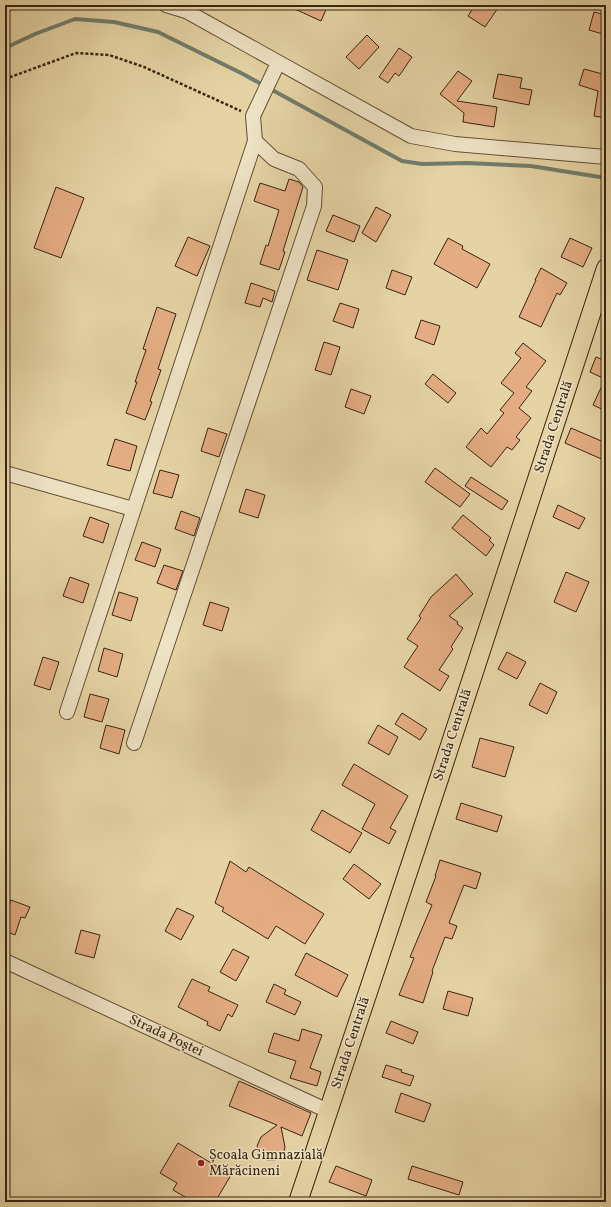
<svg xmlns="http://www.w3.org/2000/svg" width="611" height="1207" viewBox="0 0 611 1207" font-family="Vollkorn,serif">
  <rect width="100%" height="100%" fill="#e5d3a4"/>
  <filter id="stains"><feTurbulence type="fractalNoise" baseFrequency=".005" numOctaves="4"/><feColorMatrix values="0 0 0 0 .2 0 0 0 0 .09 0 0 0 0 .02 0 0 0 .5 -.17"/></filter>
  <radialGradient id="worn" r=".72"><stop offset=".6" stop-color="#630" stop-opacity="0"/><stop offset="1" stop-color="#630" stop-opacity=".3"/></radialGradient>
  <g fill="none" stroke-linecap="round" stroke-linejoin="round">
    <path stroke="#717d6b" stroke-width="4" d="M5,48L35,34L75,19L114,22L158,32L243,74L402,161L422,164L467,163L531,166L606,178"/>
  </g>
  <g fill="#e4ac83" stroke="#392512">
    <path d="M286,5H328L321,21Z"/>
    <path d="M475,5H500L485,27L468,16Z"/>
    <path d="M594,12L606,15V35L589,30Z"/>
    <path d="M367,35L379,47L359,69L346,57Z"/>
    <path d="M399,48L412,57L399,76L395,73L388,83L379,77Z"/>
    <path d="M584,69L606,75V118L594,116L598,91L579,85Z"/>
    <path d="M458,71L472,81L457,101L497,107L494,127L463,122L464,113L440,94Z"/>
    <path d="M498,74L522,78L520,88L532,90L529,105L493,98Z"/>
    <path d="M289,179L299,182L303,187L283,251L285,252L279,270L260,264L266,245L268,246L279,210L254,201L260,183L285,191Z"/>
    <path d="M56,187L84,198L61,258L34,248Z"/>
    <path d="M376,207L391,215L376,242L362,233Z"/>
    <path d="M333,215L360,226L354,242L326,231Z"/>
    <path d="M188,237L210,246L197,276L175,266Z"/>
    <path d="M448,238L463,246L462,249L490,264L477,288L434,264Z"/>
    <path d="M570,238L592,248L583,267L561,257Z"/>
    <path d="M317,250L348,260L338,290L307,280Z"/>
    <path d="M541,268L567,283L560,295L557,293L541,327L519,317L536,280H535Z"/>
    <path d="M392,270L412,277L405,295L386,288Z"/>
    <path d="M251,283L275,291L272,302L263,298L260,307L245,303Z"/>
    <path d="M340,303L359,309L353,328L333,321Z"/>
    <path d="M157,307L176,314L158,369L161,370L150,401L152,402L145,420L126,413L137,382H135L146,350L143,349Z"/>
    <path d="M421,320L440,326L434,345L415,338Z"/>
    <path d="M324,342L340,347L331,375L315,370Z"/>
    <path d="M523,343L546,361L526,387L532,391L519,408L531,418L516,437L520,440L512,450L507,447L491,467L466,447L481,428L487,434L504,413L500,410L514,393L501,383L521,358L515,353Z"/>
    <path d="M596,357L606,361V411L593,405L605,379L590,372Z"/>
    <path d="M433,374L456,393L448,403L425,384Z"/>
    <path d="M351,389L371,396L364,414L345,407Z"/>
    <path d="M208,428L227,434L219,457L201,451Z"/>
    <path d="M571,428L606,443V461L565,443Z"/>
    <path d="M115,439L137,446L130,471L107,465Z"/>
    <path d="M435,468L470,494L460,507L425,482Z"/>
    <path d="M160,470L179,475L172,498L153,493Z"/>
    <path d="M471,477L508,501L502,510L465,486Z"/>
    <path d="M246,489L265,495L258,518L239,512Z"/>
    <path d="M558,505L585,518L579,529L553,517Z"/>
    <path d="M181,511L200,518L194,536L175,529Z"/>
    <path d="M463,515L491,538L489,540L494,545L486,556L452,528Z"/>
    <path d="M90,517L109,524L103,543L83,536Z"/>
    <path d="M142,542L161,549L155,567L135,560Z"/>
    <path d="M164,565L183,571L176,590L157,583Z"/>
    <path d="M566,572L589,582L576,612L554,602Z"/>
    <path d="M456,574L473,594L449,616L458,622L457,624L463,628L451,647L453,649L439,670L449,676L440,691L404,667L418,646L407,639L421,618L419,616L431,597Z"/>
    <path d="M70,577L89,584L83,603L63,596Z"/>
    <path d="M119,592L138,598L131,621L112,615Z"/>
    <path d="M210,602L229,608L222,631L203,625Z"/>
    <path d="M104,648L123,654L117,677L98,671Z"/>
    <path d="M507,652L526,662L517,679L498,669Z"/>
    <path d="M43,657L59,662L50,690L34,685Z"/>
    <path d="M540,683L557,692L547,714L529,705Z"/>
    <path d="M90,694L109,699L102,722L84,717Z"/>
    <path d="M402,713L427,729L420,740L395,724Z"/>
    <path d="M106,725L125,730L119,754L100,748Z"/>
    <path d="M378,725L398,737L389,755L368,743Z"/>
    <path d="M480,738L514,747L505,777L472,767Z"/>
    <path d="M354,764L408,796L390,828L396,831L389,844L362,829L375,804L342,785Z"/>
    <path d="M461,803L502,816L497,832L456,819Z"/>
    <path d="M322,810L362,833L350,853L311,830Z"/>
    <path d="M440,860L481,873L476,889L464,885L449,923L457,926L452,939L445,937L432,971L433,972L423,1003L399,995L414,958L410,957L432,905L426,902L436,876H435Z"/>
    <path d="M230,861L246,872L249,867L324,914L305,944L276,926L268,939L222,911L224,908L215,903Z"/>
    <path d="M354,864L381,884L369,899L343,879Z"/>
    <path d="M11,900L30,907L25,918L21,917L15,935L5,931V918Z"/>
    <path d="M177,908L194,916L181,940L165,931Z"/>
    <path d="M81,930L100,935L94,958L75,953Z"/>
    <path d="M233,949L249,957L236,981L220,972Z"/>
    <path d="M306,953L348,975L337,997L295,975Z"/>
    <path d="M192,979L210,987L208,991L238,1005L232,1017L228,1014L220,1031L207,1025L208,1022L178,1007Z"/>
    <path d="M274,984L286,990L284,994L301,1002L295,1015L266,1002Z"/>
    <path d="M448,991L473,998L468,1016L443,1009Z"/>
    <path d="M391,1021L418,1032L413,1044L386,1033Z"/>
    <path d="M302,1029L322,1035L310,1068L321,1072L317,1086L290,1078L296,1061L268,1052L274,1033L299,1041Z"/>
    <path d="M386,1065L402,1070L401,1072L414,1076L410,1086L382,1077Z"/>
    <path d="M239,1081L311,1113L302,1136L281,1127L285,1147L284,1151L279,1158L275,1160H266L259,1154L257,1146L261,1137L277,1125L229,1106Z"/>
    <path d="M401,1093L431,1104L424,1122L395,1112Z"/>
    <path d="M178,1143L231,1175L215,1202H194L173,1190L177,1183L160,1173Z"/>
    <path d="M336,1166L372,1180L366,1196L329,1182Z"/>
    <path d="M412,1166L463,1182L459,1195L408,1179Z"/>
  </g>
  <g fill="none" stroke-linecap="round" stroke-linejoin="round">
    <defs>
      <g id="minor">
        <path d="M166,5L186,11L411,136L455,144L606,157"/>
        <path d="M5,473L133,509"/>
        <path d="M67,712L255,141"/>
        <path d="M134,743L314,206L315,187L299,169L274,159L255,141L253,116L278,63"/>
        <path d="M5,961L328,1111"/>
      </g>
      <path id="major" d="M298,1202L438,782L606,268"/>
    </defs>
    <use href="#minor" stroke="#645036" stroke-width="16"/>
    <use href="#major" stroke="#392512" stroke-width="20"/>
    <g stroke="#392512" stroke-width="2.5" stroke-dasharray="3 2" stroke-linecap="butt">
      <path d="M5,5H6"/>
      <path d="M5,79L76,53L109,55L144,67L241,111"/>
    </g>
    <use href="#minor" stroke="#eee2c4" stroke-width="14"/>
    <use href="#major" stroke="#e5d3a4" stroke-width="18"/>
  </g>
  <circle fill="#8f2418" stroke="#eee2c4" stroke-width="1.5" cx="201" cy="1163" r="4"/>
  <g text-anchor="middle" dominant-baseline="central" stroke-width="3" stroke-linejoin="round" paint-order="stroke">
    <g font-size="14" fill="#392512" stroke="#eee2c4">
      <text transform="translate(554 427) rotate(-72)">Strada Centrală</text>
      <text transform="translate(453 735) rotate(-72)">Strada Centrală</text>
      <text transform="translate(166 1036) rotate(25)">Strada Poștei</text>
      <text transform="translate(351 1043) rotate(-72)">Strada Centrală</text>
    </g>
    <g font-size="14" fill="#392512" stroke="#eee2c4" text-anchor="start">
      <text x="209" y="1155">Școala Gimnazială<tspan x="209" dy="16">Mărăcineni</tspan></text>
    </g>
  </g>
  <rect width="611" height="1207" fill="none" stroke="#e5d3a4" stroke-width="20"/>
  <rect x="6" y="6" width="599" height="1195" fill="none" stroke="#392512" stroke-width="2"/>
  <rect x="10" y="10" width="591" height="1187" fill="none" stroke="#392512"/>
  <rect width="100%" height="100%" filter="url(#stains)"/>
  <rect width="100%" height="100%" fill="url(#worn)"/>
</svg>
